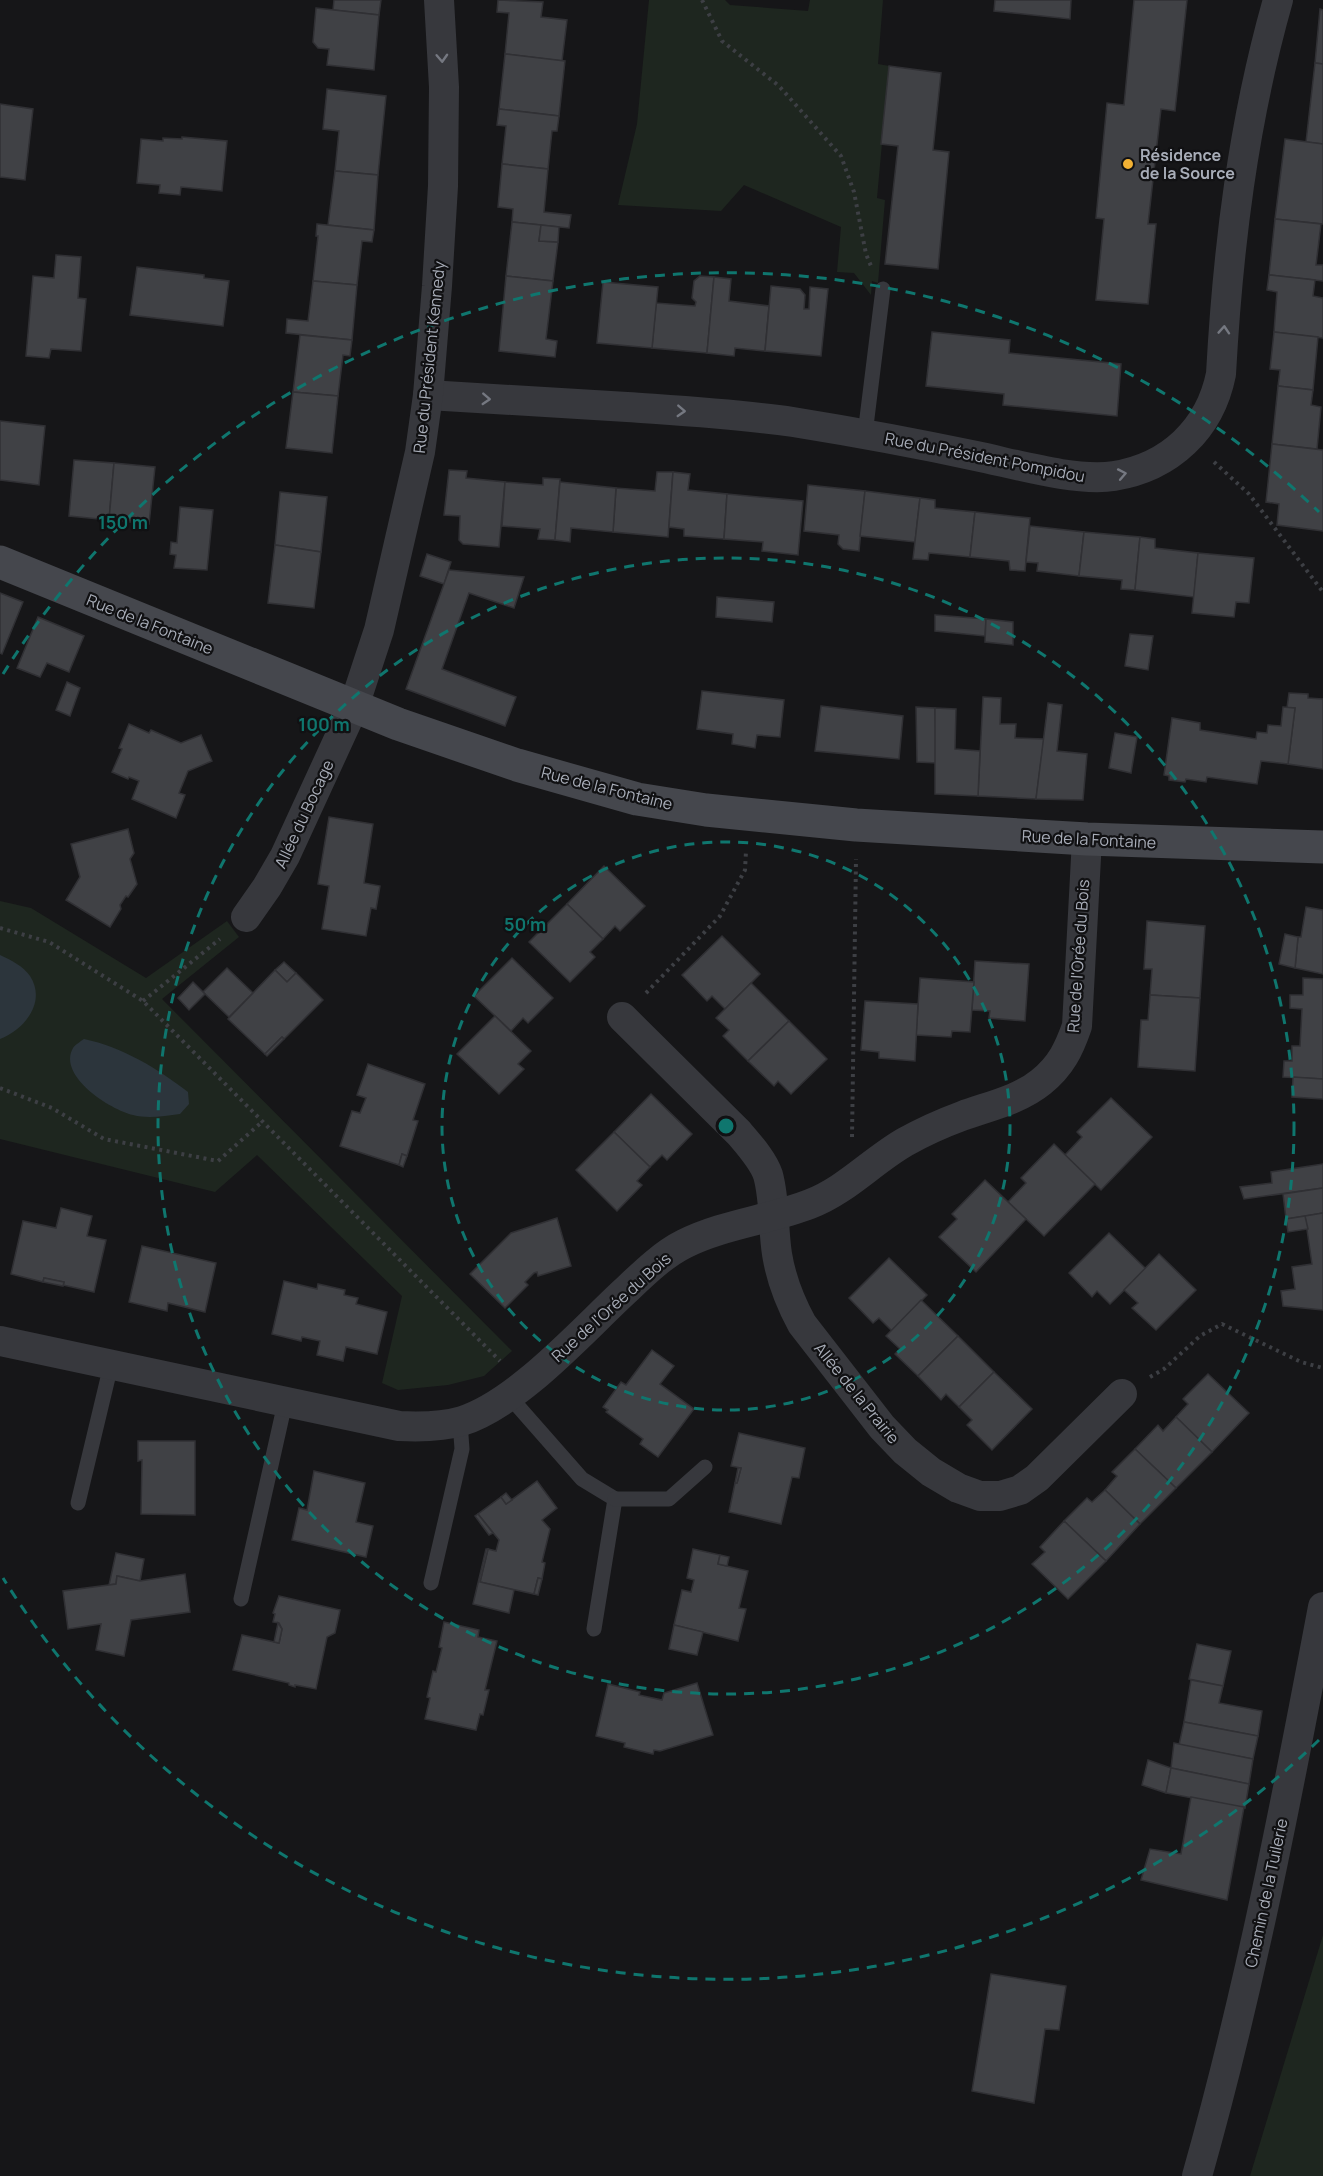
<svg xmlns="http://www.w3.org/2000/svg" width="1323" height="2176" viewBox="0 0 1323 2176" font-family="Manrope,sans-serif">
  <rect width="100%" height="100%" fill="#161618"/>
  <g fill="#1e261f">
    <path d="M649,0H725L730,5L808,11L810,0H883L878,64L889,66L877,198L885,200L878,283L872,281L871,295L854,273L837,272L841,227L744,185L721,211L618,205L637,124Z"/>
    <path d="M0,901L31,908L146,978L227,921L239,937L162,999L512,1351L484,1376L448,1385L398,1390L382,1383L402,1296L257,1155L215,1192L0,1139Z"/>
    <path d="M1323,1935V2176H1250Z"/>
  </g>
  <g fill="#2c353c">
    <path d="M0,955C11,960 23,966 30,976C47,1002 24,1030 0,1039Z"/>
    <path d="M84,1039C122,1047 157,1068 188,1092L189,1104L180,1114C164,1116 148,1119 133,1115C111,1110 57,1076 73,1048C75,1045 81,1041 84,1039Z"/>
  </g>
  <g fill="#404145" stroke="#303034" stroke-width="1.5">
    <path d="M334,0H381L379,15L333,10Z"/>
    <path d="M498,0L543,2L541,17L567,20L562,61L505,54L509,13L497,12Z"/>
    <path d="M995,0H1071L1070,19L994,11Z"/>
    <path d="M1134,0H1187L1175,111L1161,109L1148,224H1156L1148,304L1096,300L1104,219L1096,218L1107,103L1124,105Z"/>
    <path d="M316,8L379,15L374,70L327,65L329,49L318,48L313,42Z"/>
    <path d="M1320,9L1323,10V64L1315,63Z"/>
    <path d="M505,54L565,61L559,116L499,109Z"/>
    <path d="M1315,63L1323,64V144L1306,142Z"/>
    <path d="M889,66L941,73L933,150L949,152L938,269L885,264L898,146L881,144Z"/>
    <path d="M327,89L386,96L378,175L335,171L339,131L323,129Z"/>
    <path d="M0,104L33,109L25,180L0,177Z"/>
    <path d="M499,109L559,116L557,131H552L548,169L502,164L506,126L497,125Z"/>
    <path d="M182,137L227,141L222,191L181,187L180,195L159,193L160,185L137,183L141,139L163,141V138L182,139Z"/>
    <path d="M1285,139L1323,144V224L1275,219Z"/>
    <path d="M502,164L548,169L544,212L571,215L569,228L512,222L513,209L498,207Z"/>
    <path d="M335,171L378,175L374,230L328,225Z"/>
    <path d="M1275,219L1321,224L1316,265H1323V281L1269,275Z"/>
    <path d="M512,222L541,225L539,241L558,242L553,281L506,276Z"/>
    <path d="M317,224L374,230L372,242L362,241L357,285L313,281L318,236H316Z"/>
    <path d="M541,225L559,227L558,242L539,241Z"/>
    <path d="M56,255L81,257L78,298L86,299L81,351L51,349L49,358L26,356L33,276L54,278Z"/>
    <path d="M137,267L204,275V278L229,281L223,326L130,315Z"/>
    <path d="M1269,275L1315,280L1313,296L1323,298V338L1274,332L1277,292L1267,290Z"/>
    <path d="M506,276L553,281L546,339L557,341L555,357L499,351Z"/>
    <path d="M700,276L714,277L707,353L652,348L656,303L695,306L696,302L692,298L694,281Z"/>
    <path d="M714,277L731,279L729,301L769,306L765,351L735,348L734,356L707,353Z"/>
    <path d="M313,281L357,285L352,340L286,333L287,319L308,321Z"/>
    <path d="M603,282L658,287L652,348L597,343Z"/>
    <path d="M771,286L800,289L805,295L804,309H809L810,287L828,289L821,356L765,351Z"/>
    <path d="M932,332L1010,340L1009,353L1121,364L1117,416L1003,405L1004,394L926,386Z"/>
    <path d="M1274,332L1318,337L1313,390L1278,386L1280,370L1270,369Z"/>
    <path d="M300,335L352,340L350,356L343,355L338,396L293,392Z"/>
    <path d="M1278,386L1313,390L1311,405L1321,407L1317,449L1272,444Z"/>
    <path d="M293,392L338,396L332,453L286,448Z"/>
    <path d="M0,421L45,426L39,485L0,480Z"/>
    <path d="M1272,444L1323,450V531L1277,525L1279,504L1266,502Z"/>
    <path d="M74,460L114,463L109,520L69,516Z"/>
    <path d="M114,463L155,467L149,524L109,520Z"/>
    <path d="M449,470L467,471L466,478L505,482L499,547L463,544L459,540L460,516L444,515Z"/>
    <path d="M657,472H673L668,537L613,532L616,488L655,491Z"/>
    <path d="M673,472L690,474L688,490L727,494L724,539L684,536V529L669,527Z"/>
    <path d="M543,478L560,479L555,540L538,539L540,529L502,526L505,482L543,485Z"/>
    <path d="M560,482L616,488L613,532L571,528L570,542L555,540Z"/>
    <path d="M808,485L865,491L859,551L843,549L838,544L839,535L804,531Z"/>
    <path d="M865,491L920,498L915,542L860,536Z"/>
    <path d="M280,492L327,497L321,552L275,545Z"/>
    <path d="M727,494L803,501L798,555L762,551L763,542L724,539Z"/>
    <path d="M920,498L935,500V508L975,512L970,557L929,553L928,560L913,559Z"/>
    <path d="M180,507L213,510L207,570L174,568L176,555L170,554L171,542L177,543Z"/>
    <path d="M975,512L1030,518L1025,571L1010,570L1009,561L970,557Z"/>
    <path d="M1030,526L1084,532L1079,576L1037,571L1038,563L1026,562Z"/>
    <path d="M1084,532L1140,537L1135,590L1121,589L1122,580L1079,576Z"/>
    <path d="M1140,537L1155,539V548L1198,553L1194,597L1135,590Z"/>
    <path d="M275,545L321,552L314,608L268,603Z"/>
    <path d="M1198,553L1254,558L1249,603L1236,602L1234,617L1192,613Z"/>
    <path d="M427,554L451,562L444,584L420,576Z"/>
    <path d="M449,570L524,577L514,608L469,593L442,669L516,697L505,726L406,689Z"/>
    <path d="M0,593L23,602L2,654L0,653Z"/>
    <path d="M717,597L774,602L772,622L716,617Z"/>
    <path d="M935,615L986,619L985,636L935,631Z"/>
    <path d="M38,617L84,636L69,672L47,663L40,677L17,668Z"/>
    <path d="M986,619L1013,622V645L985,642Z"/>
    <path d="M1130,634L1153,636L1148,670L1125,666Z"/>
    <path d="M67,682L80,688L70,716L56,710Z"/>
    <path d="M702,691L784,700L780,737L757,735L755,748L732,744L733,734L697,729Z"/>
    <path d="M1289,693L1308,694V698L1323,699V769L1288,764L1295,708H1287Z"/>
    <path d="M983,697L1001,698L1000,724H1016L1015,738L1044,739L1036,799L978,796Z"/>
    <path d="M1048,703L1062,705L1057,751L1087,754L1083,800L1036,799Z"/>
    <path d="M821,706L903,716L899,759L815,751Z"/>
    <path d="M916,707L935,708L937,763L917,762Z"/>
    <path d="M1283,707L1295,708L1288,764L1261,761L1257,784L1207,777L1206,782L1186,779L1185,782L1169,780V776L1164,775L1172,718L1200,723V730L1256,739L1257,732L1267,733L1268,725L1281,726Z"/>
    <path d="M935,708L956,709L955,749L980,751L978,796L935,794Z"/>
    <path d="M129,724L149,733L151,730L181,743L201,735L212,761L188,771L179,793L185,795L176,818L132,799L139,781L129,777L128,779L112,772L122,749L119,748Z"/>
    <path d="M1115,733L1137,737L1131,773L1109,768Z"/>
    <path d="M329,817L373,824L364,883L380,886L376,909L371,908L366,936L322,929L329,886L318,884Z"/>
    <path d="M128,829L134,853L130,859L137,884L128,897L126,896L120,905L121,909L110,927L66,900L80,877L71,844Z"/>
    <path d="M604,866L645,906L620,931L615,926L603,939L567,904Z"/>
    <path d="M567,904L603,939L590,952L595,957L570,982L529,942Z"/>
    <path d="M1306,907L1323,910V974L1295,968L1298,937H1301Z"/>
    <path d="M1147,921L1205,926L1200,998L1150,995L1152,969H1144Z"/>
    <path d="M1285,934L1298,937L1295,968L1279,964Z"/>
    <path d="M722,936L760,974L725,1009L712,996L707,1001L682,975Z"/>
    <path d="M512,958L553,998L528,1023L523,1018L511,1031L474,996Z"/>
    <path d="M975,961L1029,964L1025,1021L989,1018L990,1011L972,1010Z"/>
    <path d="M284,962L296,973L287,982L275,970Z"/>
    <path d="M227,968L253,993L229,1017L203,992Z"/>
    <path d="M275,970L287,982L296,973L323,1000L284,1039L282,1037L265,1054L228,1019Z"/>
    <path d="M920,978L974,982L970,1032L952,1031L951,1037L916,1035Z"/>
    <path d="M1303,978L1323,979V1079L1283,1077L1284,1061H1292V1046H1300L1302,1009L1290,1008V995H1303Z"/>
    <path d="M193,982L205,994L189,1010L178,998Z"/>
    <path d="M751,983L789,1021L748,1061L723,1036L729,1030L716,1018Z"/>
    <path d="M1150,995L1200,998L1195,1071L1138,1067L1141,1020H1148Z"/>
    <path d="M865,1001L918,1004L915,1061L879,1058V1052L861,1050Z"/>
    <path d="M495,1016L531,1051L518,1064L524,1069L499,1094L457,1054Z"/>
    <path d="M789,1021L827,1059L791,1094L778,1081L774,1086L748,1061Z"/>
    <path d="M282,1037L284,1039L267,1056L265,1054Z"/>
    <path d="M368,1064L425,1084L413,1120L418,1121L407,1156L402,1154L399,1165L340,1146L352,1111L360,1113L366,1098L357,1095Z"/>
    <path d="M1293,1077L1323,1079V1099L1292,1097Z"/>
    <path d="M651,1094L692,1134L667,1160L662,1155L650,1167L614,1132Z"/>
    <path d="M1111,1098L1152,1137L1101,1190L1065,1155L1082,1137L1077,1132Z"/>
    <path d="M614,1132L650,1167L637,1181L642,1185L617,1211L576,1170Z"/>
    <path d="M1054,1144L1095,1184L1044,1236L1008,1202L1026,1183L1021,1178Z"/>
    <path d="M402,1154L407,1156L403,1167L399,1165Z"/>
    <path d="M1323,1164V1188L1244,1199L1240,1187L1272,1183L1271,1172Z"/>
    <path d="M985,1180L1026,1219L976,1272L939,1237L957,1219L952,1214Z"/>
    <path d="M1323,1188V1213L1286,1219L1283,1194Z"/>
    <path d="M61,1208L92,1216L87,1236L106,1240L94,1292L63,1285L64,1282L44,1278L43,1282L11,1274L23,1221L56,1228Z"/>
    <path d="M1323,1213V1310L1283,1306L1281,1291L1295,1289L1292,1267L1312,1264L1305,1216Z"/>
    <path d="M1305,1216L1308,1229L1288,1232L1286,1219Z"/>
    <path d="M557,1218L571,1266L538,1276L537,1272L534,1273L525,1282L528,1285L505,1308L470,1274L511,1233Z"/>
    <path d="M1109,1233L1146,1269L1110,1304L1097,1291L1092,1297L1069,1273Z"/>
    <path d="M142,1246L216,1263L205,1312L168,1303L167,1311L129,1302Z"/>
    <path d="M1159,1254L1196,1290L1156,1330L1132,1308L1138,1303L1124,1290Z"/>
    <path d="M889,1258L927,1295L892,1331L879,1318L873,1323L849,1298Z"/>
    <path d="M44,1278L64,1282L63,1286L43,1282Z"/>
    <path d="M284,1281L317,1289L318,1284L345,1290L344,1295L358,1298L356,1304L387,1312L377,1354L346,1347L343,1361L317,1355L320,1341L302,1337L301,1341L272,1334Z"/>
    <path d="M921,1300L958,1336L918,1376L895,1354L900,1349L886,1336Z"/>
    <path d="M958,1336L994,1372L959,1407L946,1394L941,1400L918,1376Z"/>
    <path d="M652,1350L674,1366L660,1384L694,1409L658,1457L640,1444L643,1439L606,1412L608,1410L603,1407L621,1382L626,1385Z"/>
    <path d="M994,1372L1032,1409L992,1450L967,1425L972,1420L959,1407Z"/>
    <path d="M1208,1374L1249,1413L1212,1452L1176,1417L1188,1404L1183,1399Z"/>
    <path d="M1176,1417L1212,1452L1176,1488L1135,1449L1158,1425L1163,1431Z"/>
    <path d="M739,1433L805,1448L799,1478L792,1477L781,1524L729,1512L735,1483H737L741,1468L731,1466Z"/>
    <path d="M138,1441H195V1515L141,1514L142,1460L138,1461Z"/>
    <path d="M1135,1449L1176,1488L1140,1524L1105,1490L1117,1476L1112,1472Z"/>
    <path d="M738,1468H741L737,1483H735Z"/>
    <path d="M314,1471L365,1483L356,1522L373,1526L366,1557L292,1540L299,1508L307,1510Z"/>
    <path d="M537,1481L557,1508L542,1520L550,1529L542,1562L545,1563L542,1579L538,1578L534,1594L480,1582L488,1549L496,1551L499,1540L478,1514L501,1497L506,1504Z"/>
    <path d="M1105,1490L1140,1524L1106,1561L1064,1521L1087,1498L1092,1502Z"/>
    <path d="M506,1493L512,1500L506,1504L501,1497Z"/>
    <path d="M478,1514L493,1533L489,1535L475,1516Z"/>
    <path d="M1064,1521L1106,1561L1068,1599L1032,1564L1045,1552L1040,1547Z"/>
    <path d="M486,1549H488L480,1582L514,1590L509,1613L473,1604Z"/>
    <path d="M693,1549L720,1555L718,1564L748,1571L739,1608L746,1609L738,1641L674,1625L682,1590L691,1592L694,1580L687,1578Z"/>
    <path d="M116,1553L144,1559L140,1581L117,1576L116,1584L109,1585Z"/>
    <path d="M720,1555L729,1557L727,1566L718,1564Z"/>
    <path d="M185,1574L190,1612L131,1620L124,1656L96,1650L101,1624L68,1629L63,1591L116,1584L117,1576L140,1581Z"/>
    <path d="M538,1578L542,1579L538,1595L534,1594Z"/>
    <path d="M279,1596L340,1610L335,1633L327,1637L316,1689L295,1685V1687L289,1685V1683L233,1670L242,1635L279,1643L282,1629L279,1623L273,1622L275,1614L273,1613Z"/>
    <path d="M444,1622L479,1630L478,1637L497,1641L485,1690H489L483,1715L480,1714L476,1730L425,1719L430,1698L427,1697L433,1671L436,1672L442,1648L439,1647Z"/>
    <path d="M278,1623L282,1629L279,1643L274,1642Z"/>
    <path d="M674,1625L703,1632L697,1655L669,1649Z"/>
    <path d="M1197,1644L1231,1651L1223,1686L1189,1679Z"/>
    <path d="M1191,1680L1223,1686L1219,1703L1262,1711L1258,1736L1184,1722Z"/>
    <path d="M697,1683L713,1735L660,1751L654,1750L653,1754L624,1747L625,1743L596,1736L608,1684L640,1692L639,1695L662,1700L664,1693Z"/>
    <path d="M1184,1722L1258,1736L1253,1759L1179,1745Z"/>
    <path d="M1174,1743L1253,1759L1249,1784L1171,1768Z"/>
    <path d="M1148,1760L1171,1768L1166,1793L1142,1785Z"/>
    <path d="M1171,1768L1249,1784L1245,1808L1166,1793Z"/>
    <path d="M1191,1797L1244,1807L1227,1900L1141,1880L1150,1849L1181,1854Z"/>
    <path d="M991,1974L1066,1986L1059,2030L1045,2029L1034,2103L972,2091Z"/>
  </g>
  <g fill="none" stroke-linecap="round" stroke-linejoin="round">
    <g stroke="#3d3f44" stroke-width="4" stroke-dasharray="3 4.5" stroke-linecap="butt">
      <path d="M702,0L722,41L779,86L841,156L854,192L866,254L871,266"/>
      <path d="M1214,462L1249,494L1323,592"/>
      <path d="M0,928L49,942L143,1001L500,1361"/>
      <path d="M646,993L720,916L745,870L746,851"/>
      <path d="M143,1001L220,939"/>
      <path d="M0,1088L52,1108L104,1139L218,1161L262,1122"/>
      <path d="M852,1137L856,859"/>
      <path d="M1150,1377L1164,1369L1200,1336L1222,1324L1301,1362L1323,1368"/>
    </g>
    <g stroke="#37383d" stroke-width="15">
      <path d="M865,434L883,289"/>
      <path d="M509,1396L582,1479L615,1499L594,1629"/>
      <path d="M615,1499H669L705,1467"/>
      <path d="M78,1503L111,1365"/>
      <path d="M431,1583L462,1449L460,1422"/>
      <path d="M241,1599L285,1403"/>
    </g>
    <g stroke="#37383d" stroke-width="30">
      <path d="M428,395C494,399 560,403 627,407C683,411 738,414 793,422C855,432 915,443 976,456C1015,464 1076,482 1114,476C1170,467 1210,429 1221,374C1228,247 1243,123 1278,0"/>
      <path d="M246,917L267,887L285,856L354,706L379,630L420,452L428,395L437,286L443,186L444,87L439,0"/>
      <path d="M622,1017L739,1133C749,1145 763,1160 768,1175C775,1200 773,1229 777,1254C781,1279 790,1302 802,1324L882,1427L905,1451L931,1472L958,1488L980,1496H1000L1020,1490L1037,1478L1122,1394"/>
      <path d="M0,1341L399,1426C420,1427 442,1427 462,1421C518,1403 581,1332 624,1292C642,1275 662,1255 684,1244C724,1224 769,1220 810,1204C845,1191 872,1161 905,1142C923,1132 943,1123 962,1116C989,1106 1019,1100 1041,1082C1061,1066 1069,1049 1077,1026L1087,839"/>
      <path d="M1197,2176C1250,1989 1287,1798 1323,1607"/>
    </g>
    <path stroke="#45474d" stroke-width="33" d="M0,562L398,724L517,765L637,799L706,810L856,825L1087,839L1323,847"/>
  </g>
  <defs><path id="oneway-chevron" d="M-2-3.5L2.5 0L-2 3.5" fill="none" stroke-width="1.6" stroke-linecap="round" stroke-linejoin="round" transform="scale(1.5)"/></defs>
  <g stroke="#757881">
    <use href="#oneway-chevron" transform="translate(442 58) rotate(87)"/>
    <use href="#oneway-chevron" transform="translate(1224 330) rotate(-86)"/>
    <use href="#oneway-chevron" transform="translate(486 399) rotate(3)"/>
    <use href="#oneway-chevron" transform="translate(681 411) rotate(3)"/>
    <use href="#oneway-chevron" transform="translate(1122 474) rotate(-11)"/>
  </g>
  <g fill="none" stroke="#0f766e" stroke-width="3" stroke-dasharray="10 8">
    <circle cx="726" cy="1126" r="284"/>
    <circle cx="726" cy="1126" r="568"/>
    <path d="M1319 1740A853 853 0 0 1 3 1578M3 674A853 853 0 0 1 1319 512"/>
  </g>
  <circle fill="#f2b134" stroke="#111113" stroke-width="2" cx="1128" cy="164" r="6"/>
  <g text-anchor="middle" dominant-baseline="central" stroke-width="4.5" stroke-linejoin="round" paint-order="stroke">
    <g font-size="16" font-weight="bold" fill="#a8adb8" stroke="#111113" text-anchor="start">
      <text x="1140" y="155">Résidence<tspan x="1140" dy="18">de la Source</tspan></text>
    </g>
    <g font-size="16" fill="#a8adb8" stroke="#111113">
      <text transform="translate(429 357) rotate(-84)">Rue du Président Kennedy</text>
      <text transform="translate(985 457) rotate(11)">Rue du Président Pompidou</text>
      <text transform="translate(150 624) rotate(22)">Rue de la Fontaine</text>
      <text transform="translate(607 788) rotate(14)">Rue de la Fontaine</text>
      <text transform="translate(304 814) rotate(-65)">Allée du Bocage</text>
      <text transform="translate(1089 839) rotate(3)">Rue de la Fontaine</text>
      <text transform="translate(1078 956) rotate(-86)">Rue de l'Orée du Bois</text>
      <text transform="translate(611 1307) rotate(-42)">Rue de l'Orée du Bois</text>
      <text transform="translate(857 1393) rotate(51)">Allée de la Prairie</text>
      <text transform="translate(1266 1893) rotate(-78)">Chemin de la Tuilerie</text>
    </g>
  </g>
  <circle cx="726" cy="1126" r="9" fill="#0f766e" stroke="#111113" stroke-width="3"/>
  <g font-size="18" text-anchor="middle" font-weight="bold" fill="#0f766e" stroke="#111113" stroke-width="4.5" stroke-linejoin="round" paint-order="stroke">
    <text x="123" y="529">150 m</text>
    <text x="324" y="731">100 m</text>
    <text x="525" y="931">50 m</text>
  </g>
</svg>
